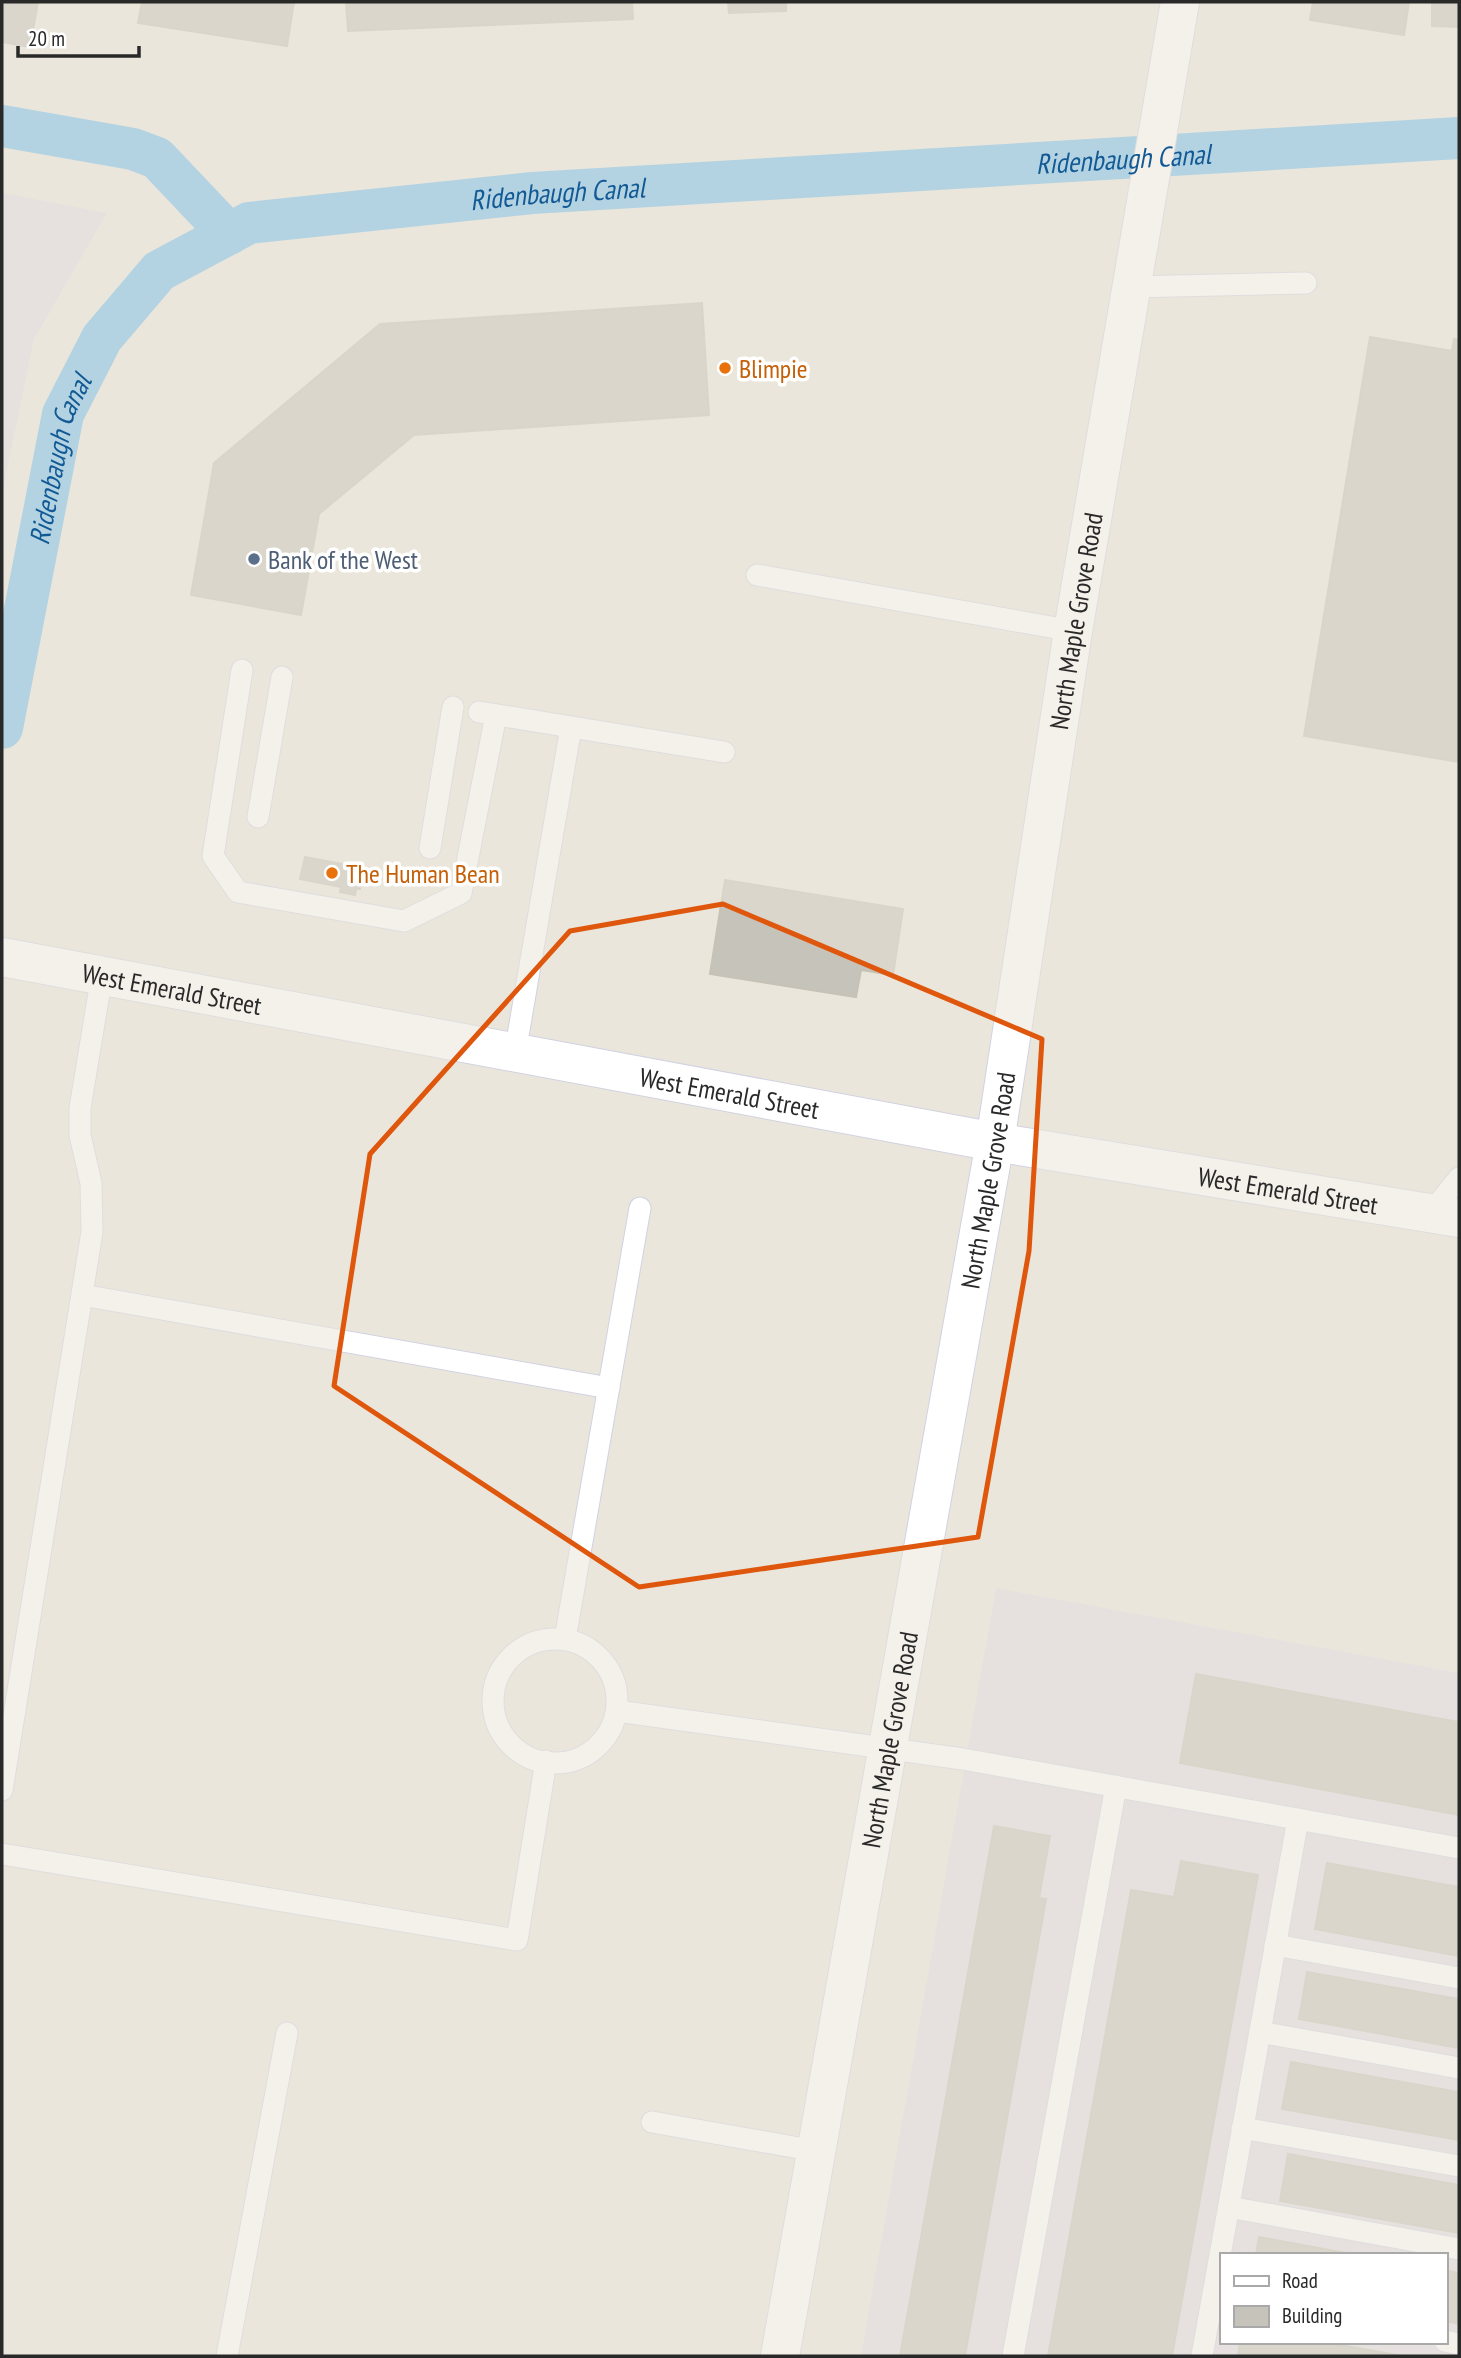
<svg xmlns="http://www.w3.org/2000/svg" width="1461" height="2358" viewBox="0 0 1461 2358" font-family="'PT Sans Narrow',sans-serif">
  <rect width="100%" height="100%" fill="#ebe6db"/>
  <g fill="#dfdce3" fill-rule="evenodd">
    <path d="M2,193L107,213L34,339L2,494Z"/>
    <path d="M996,1588L1459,1673V2356H861ZM1221,2255H1445V2342H1221Z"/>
  </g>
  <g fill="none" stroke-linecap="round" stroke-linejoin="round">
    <g stroke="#71bdea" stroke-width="42">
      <path d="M2,126L133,149L157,158L229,234"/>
      <path id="s1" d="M2,728L63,414L102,338L159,271L249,223L532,193L1459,138"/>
    </g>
  </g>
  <g fill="#c6c3bb" stroke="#c6c2b5" stroke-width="2">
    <path d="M2,2H38L30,47L2,42Z"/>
    <path d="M142,2H294L287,46L138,23Z"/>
    <path d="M346,2H632L633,19L348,31Z"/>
    <path d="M728,2H786V11L729,13Z"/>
    <path d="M1313,2H1409L1404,35L1310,20Z"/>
    <path d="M1432,2H1459V27L1432,26Z"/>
    <path d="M702,303L709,415L414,435L319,514L301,615L191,595L214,463L380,324Z"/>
    <path d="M1370,337L1452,351L1454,339L1459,340V762L1304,736Z"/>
    <path d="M305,857L364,868L360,889H356L355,895L340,892L341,887L300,879Z"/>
    <path d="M725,880L903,909L893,975L861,970L856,997L710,974Z"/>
    <path d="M1196,1674L1459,1722V1815L1180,1763Z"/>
    <path d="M994,1826L1050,1836L1039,1898L1046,1899L965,2356H900Z"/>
    <path d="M1181,1861L1258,1875L1172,2356H1048L1131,1890L1174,1897Z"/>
    <path d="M1327,1863L1459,1887V1956L1315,1929Z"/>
    <path d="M1307,1972L1459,1999V2048L1299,2019Z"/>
    <path d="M1291,2062L1459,2092V2140L1282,2109Z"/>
    <path d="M1288,2154L1459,2185V2233L1280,2201Z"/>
    <path d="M1259,2237L1357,2255H1256Z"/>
    <path d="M1445,2270L1459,2273V2324L1445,2321Z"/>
    <path d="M1240,2342H1324L1403,2356H1238Z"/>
  </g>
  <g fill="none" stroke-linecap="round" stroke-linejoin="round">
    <defs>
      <g id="service">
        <path d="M1131,287L1306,283"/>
        <path d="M757,575L1073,631"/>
        <path d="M242,670L213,856L238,892L404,921L461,893L496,715"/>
        <path d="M479,712L724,752"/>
        <path d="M258,817L282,677"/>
        <path d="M430,848L453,707"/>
        <path d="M515,1053L571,727"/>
        <path d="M1431,1213L1459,1178"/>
        <path d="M82,1295L609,1388"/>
        <path d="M565,1639L640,1208"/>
        <circle cx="555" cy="1701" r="62"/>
        <path d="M617,1711L963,1759L1459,1848"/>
        <path d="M2,1790L92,1232L91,1183L80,1135V1108L102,975"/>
        <path d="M2,1854L517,1940L546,1761"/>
        <path d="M1275,1945L1459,1978"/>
        <path d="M1260,2032L1459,2068"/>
        <path d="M652,2122L816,2151"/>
        <path d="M1242,2128L1459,2166"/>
        <path d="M1229,2207L1459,2249"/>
        <path d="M1445,2341L1459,2344"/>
        <path d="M227,2356L287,2033"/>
        <path d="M1013,2356L1116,1786"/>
        <path d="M1202,2356L1298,1819"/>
      </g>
      <g id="secondary">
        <path id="s2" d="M2,957L995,1142L1459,1218"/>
        <path id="s3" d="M780,2356L995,1142L1073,631L1180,2"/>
      </g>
    </defs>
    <use href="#service" stroke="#d1d2e2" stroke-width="23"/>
    <use href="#secondary" stroke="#d1d2e2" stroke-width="40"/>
    <use href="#service" stroke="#fff" stroke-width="21"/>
    <use href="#secondary" stroke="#fff" stroke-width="38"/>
  </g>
  <path d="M0 0H1461V2358H0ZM723,904L1042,1039L1029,1251L978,1537L639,1587L334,1386L370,1154L570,931Z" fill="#ebe6db" fill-opacity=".55" fill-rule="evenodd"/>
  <path fill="none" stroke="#de570d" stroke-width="5" stroke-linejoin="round" d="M723,904L1042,1039L1029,1251L978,1537L639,1587L334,1386L370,1154L570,931Z"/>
  <g fill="#e8710a" stroke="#fff" stroke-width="2.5">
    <circle cx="725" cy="368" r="7"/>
    <circle cx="332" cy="873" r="7"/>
  </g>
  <circle fill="#5c6f8a" stroke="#fff" stroke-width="2.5" cx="254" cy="559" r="7"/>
  <g text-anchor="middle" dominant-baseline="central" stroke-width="7" stroke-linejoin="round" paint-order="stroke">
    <g font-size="26" fill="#c56008" stroke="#fff" text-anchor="start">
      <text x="739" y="368">Blimpie</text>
      <text x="346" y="873">The Human Bean</text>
    </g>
    <g font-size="26" fill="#4e5e75" stroke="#fff" text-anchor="start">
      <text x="268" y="559">Bank of the West</text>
    </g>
    <g font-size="26" fill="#292929" stroke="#fff">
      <text stroke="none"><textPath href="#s3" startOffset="1760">North Maple Grove Road</textPath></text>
      <text stroke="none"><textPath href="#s2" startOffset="173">West Emerald Street</textPath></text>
      <text stroke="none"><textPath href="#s2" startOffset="740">West Emerald Street</textPath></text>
      <text stroke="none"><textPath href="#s3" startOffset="1194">North Maple Grove Road</textPath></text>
      <text stroke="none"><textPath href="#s2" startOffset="1307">West Emerald Street</textPath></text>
      <text stroke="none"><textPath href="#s3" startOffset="626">North Maple Grove Road</textPath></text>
    </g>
    <g font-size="28" font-style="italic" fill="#125a95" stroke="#fff">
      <text stroke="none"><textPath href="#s1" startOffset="1472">Ridenbaugh Canal</textPath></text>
      <text stroke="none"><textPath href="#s1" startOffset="905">Ridenbaugh Canal</textPath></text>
      <text stroke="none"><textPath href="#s1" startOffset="275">Ridenbaugh Canal</textPath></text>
    </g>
  </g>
  <rect width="1461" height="2358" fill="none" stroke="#292929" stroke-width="7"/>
  <rect x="1220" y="2253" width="228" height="91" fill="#ffffff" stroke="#a9a9a9" stroke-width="2"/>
  <rect x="1234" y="2276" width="35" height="10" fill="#ffffff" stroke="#a9a9a9" stroke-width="2"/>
  <text x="1282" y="2288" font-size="21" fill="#292929">Road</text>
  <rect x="1234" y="2306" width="35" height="21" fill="#c6c3bb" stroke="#a9a9a9" stroke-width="2"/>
  <text x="1282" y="2323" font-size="21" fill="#292929">Building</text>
  <path d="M18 46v10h121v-10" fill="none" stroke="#292929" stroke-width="3.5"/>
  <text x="28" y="46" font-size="21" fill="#292929" stroke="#ffffff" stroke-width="5" paint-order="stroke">20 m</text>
</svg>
